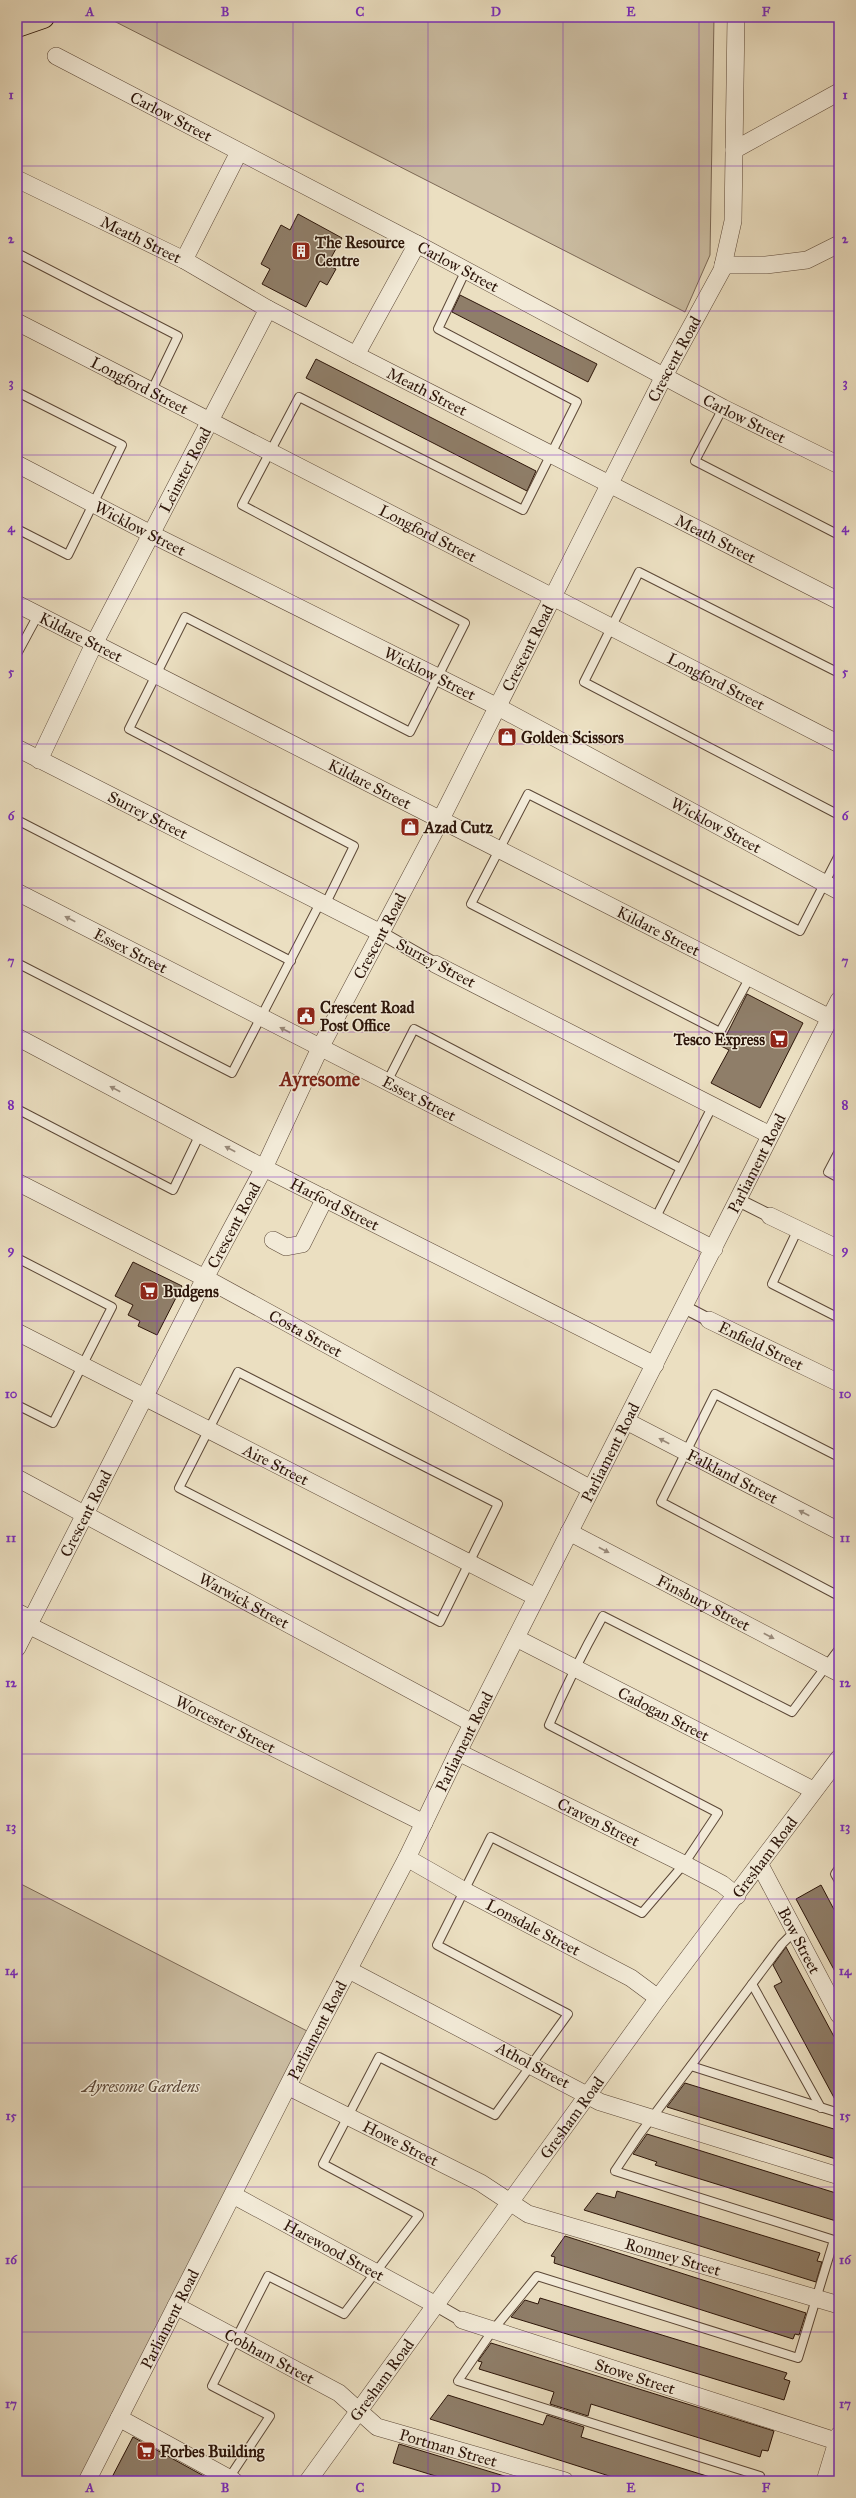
<svg xmlns="http://www.w3.org/2000/svg" width="856" height="2498" viewBox="0 0 856 2498" font-family="'IM FELL Great Primer',serif">
  <rect width="100%" height="100%" fill="#ebdfc1"/>
  <filter id="stains"><feTurbulence type="fractalNoise" baseFrequency=".005" numOctaves="4"/><feColorMatrix values="0 0 0 0 .2 0 0 0 0 .09 0 0 0 0 .02 0 0 0 .5 -.17"/></filter>
  <radialGradient id="worn" r=".72"><stop offset=".6" stop-color="#630" stop-opacity="0"/><stop offset="1" stop-color="#630" stop-opacity=".3"/></radialGradient>
  <g fill="#cbbda2" stroke="#7c6956">
    <path d="M119,17H714L710,255L685,312L110,19Z"/>
    <path d="M17,1882L309,2032L79,2481H17Z"/>
  </g>
  <g fill="#8f7e69" stroke="#2c1509">
    <path d="M298,214L342,238L327,265L336,269L327,285L320,281L306,307L262,284L270,269L261,264L281,225L290,230Z"/>
    <path d="M460,295L597,364L588,382L452,312Z"/>
    <path d="M316,359L536,471L527,491L306,378Z"/>
    <path d="M747,994L803,1023L760,1108L711,1083L729,1050L721,1046Z"/>
    <path d="M133,1262L182,1286L157,1335L138,1326L140,1321L128,1315L133,1305L115,1296Z"/>
    <path d="M821,1885L839,1919V1979L796,1899Z"/>
    <path d="M786,1947L839,2046V2107L774,1986L782,1982L773,1965Z"/>
    <path d="M685,2083L837,2130L835,2138L839,2139V2160L667,2107Z"/>
    <path d="M647,2134L839,2194V2208L836,2221L655,2165L657,2162L633,2154Z"/>
    <path d="M617,2191L820,2253L817,2261L822,2262L816,2282L584,2210L597,2193L615,2198Z"/>
    <path d="M565,2236L806,2313L799,2335L795,2334L793,2339L554,2263L555,2257L551,2256Z"/>
    <path d="M540,2298L787,2373L784,2379L790,2381L784,2400L511,2317L525,2300L538,2304Z"/>
    <path d="M491,2343L774,2431L768,2451L762,2450L760,2457L591,2404L588,2416L550,2404L554,2392L479,2369L482,2362L478,2361Z"/>
    <path d="M448,2395L543,2425L547,2415L584,2427L581,2437L710,2477V2481H625L430,2419Z"/>
    <path d="M133,2437L213,2481H110Z"/>
    <path d="M399,2444L511,2478V2481H452L393,2463Z"/>
  </g>
  <g fill="none" stroke-linecap="round" stroke-linejoin="round">
    <defs>
      <g id="service">
        <path d="M17,253L178,336L152,390"/>
        <path d="M17,392L122,445L68,555L17,529"/>
        <path d="M723,408L695,461L839,535"/>
        <path d="M17,654L38,615"/>
        <path d="M839,673L639,572L584,682L839,815"/>
        <path d="M17,820L291,961"/>
        <path d="M325,905L354,846L129,729L185,617L410,732L465,623L242,505L299,397L523,510L577,402L438,329L466,270"/>
        <path d="M17,963L232,1073L320,903"/>
        <path d="M750,977L720,1032L471,904L528,794L800,931L839,855"/>
        <path d="M387,1082L414,1029L680,1168"/>
        <path d="M17,1109L173,1190L200,1134"/>
        <path d="M839,1151L828,1172L839,1178"/>
        <path d="M655,1219L712,1107"/>
        <path d="M798,1229L772,1284L839,1318"/>
        <path d="M17,1258L112,1307L53,1423L17,1405"/>
        <path d="M238,1372L498,1504L440,1622L179,1488Z"/>
        <path d="M839,1457L715,1394L661,1502L839,1596"/>
        <path d="M839,1868L835,1874L839,1881"/>
        <path d="M752,1984L821,2108"/>
        <path d="M691,2066L839,2113"/>
        <path d="M229,2478L270,2416L212,2386L268,2276L344,2314L419,2215L323,2164L379,2057L495,2115L568,2014L437,1945L491,1837L642,1913L684,1864L718,1813L549,1725C565,1688 583,1652 603,1616L792,1712L839,1649"/>
        <path d="M759,2481L760,2476L458,2381L493,2330L537,2276L798,2358L834,2240L615,2171L639,2135L782,1944L795,1931"/>
      </g>
      <g id="pedestrian">
        <path d="M381,933L435,964"/>
        <path d="M738,1200L770,1216"/>
        <path d="M684,1307L709,1320"/>
        <path d="M436,2305L462,2320"/>
      </g>
      <g id="minor">
        <path id="s1" d="M56,56L417,244L723,408L839,465"/>
        <path d="M734,150L839,92"/>
        <path id="s2" d="M17,179L184,260L268,309L356,355L839,601"/>
        <path d="M184,260L239,152"/>
        <path d="M723,265H766L807,260L839,244"/>
        <path id="s3" d="M17,322L839,744"/>
        <path d="M356,355L417,244"/>
        <path id="s4" d="M17,464L151,534L498,707L839,891"/>
        <path id="s5" d="M17,604L830,1018"/>
        <path id="s6" d="M17,748L381,933"/>
        <path id="s7" d="M39,760L94,644L268,309"/>
        <path id="s8" d="M17,892L714,1249"/>
        <path d="M435,964L770,1135"/>
        <path id="s9" d="M17,1037L264,1168L655,1365"/>
        <path id="s10" d="M17,1182L205,1278L591,1489"/>
        <path d="M770,1216L839,1249"/>
        <path d="M273,1240L286,1247L302,1244L325,1198"/>
        <path id="s11" d="M709,1320L839,1383"/>
        <path id="s12" d="M17,1332L536,1597"/>
        <path id="s13" d="M626,1421L839,1531"/>
        <path id="s14" d="M17,1478L472,1723"/>
        <path id="s15" d="M569,1532L839,1673"/>
        <path d="M17,1612L31,1619"/>
        <path id="s16" d="M28,1625L424,1823"/>
        <path id="s17" d="M516,1638L813,1790"/>
        <path id="s18" d="M17,1648L205,1278L264,1168L320,1048L441,819L664,376L722,270L733,221L736,17"/>
        <path id="s19" d="M458,1752L684,1864L722,1884L737,1896"/>
        <path id="s20" d="M407,1858L463,1890L631,1978L658,1998"/>
        <path id="s21" d="M760,1865L839,2015"/>
        <path d="M349,1970L600,2102L839,2176"/>
        <path id="s22" d="M289,2087L481,2183L528,2214L839,2305"/>
        <path id="s23" d="M233,2195L436,2305"/>
        <path id="s24" d="M176,2306L339,2393L377,2427L565,2481"/>
        <path id="s25" d="M462,2320L839,2442"/>
        <path d="M119,2418L234,2481"/>
        <path id="s26" d="M87,2481L303,2056L407,1858L458,1752L839,1000"/>
        <path id="s27" d="M308,2481L658,1998L839,1758"/>
        <path d="M825,2481L839,2435"/>
      </g>
      <path id="primary" d="M17,26L43,17"/>
    </defs>
    <use href="#service" stroke="#5c4837" stroke-width="10"/>
    <use href="#pedestrian" stroke="#5c4837" stroke-width="14"/>
    <use href="#minor" stroke="#5c4837" stroke-width="18"/>
    <use href="#primary" stroke="#2c1509" stroke-width="24"/>
    <use href="#service" stroke="#f2ead7" stroke-width="8"/>
    <use href="#pedestrian" stroke="#f2ead7" stroke-width="12"/>
    <use href="#minor" stroke="#f2ead7" stroke-width="17"/>
    <use href="#primary" stroke="#ebdfc1" stroke-width="22"/>
  </g>
  <defs><path id="oneway-solid" d="M-6-.8H1V-3.2L6.5 0L1 3.2V.8H-6Z"/></defs>
  <g fill="#998a7a">
    <use href="#oneway-solid" transform="translate(70 919) rotate(-153)"/>
    <use href="#oneway-solid" transform="translate(285 1030) rotate(-153)"/>
    <use href="#oneway-solid" transform="translate(115 1089) rotate(-152)"/>
    <use href="#oneway-solid" transform="translate(230 1149) rotate(-152)"/>
    <use href="#oneway-solid" transform="translate(664 1441) rotate(-152)"/>
    <use href="#oneway-solid" transform="translate(804 1513) rotate(-153)"/>
    <use href="#oneway-solid" transform="translate(604 1550) rotate(28)"/>
    <use href="#oneway-solid" transform="translate(769 1636) rotate(28)"/>
  </g>
  <path fill="none" stroke="#7b2cbf" stroke-width="1" stroke-opacity="0.55" d="M157,17V2481M293,17V2481M428,17V2481M563,17V2481M699,17V2481M17,166H839M17,311H839M17,455H839M17,599H839M17,744H839M17,888H839M17,1032H839M17,1177H839M17,1321H839M17,1466H839M17,1610H839M17,1754H839M17,1899H839M17,2043H839M17,2187H839M17,2332H839"/>
  <defs>
    <symbol id="building-square" viewBox="-11 -11 22 22"><rect x="-9" y="-9" width="18" height="18" rx="4" fill="#8f2418" stroke="#f2ead7"/><path d="M-4-6H4V6H1V3H-1V6H-4ZM-2.5-4.3h1.7v1.8h-1.7ZM.8-4.3h1.7v1.8H.8ZM-2.5-1h1.7V.8h-1.7ZM.8-1h1.7V.8H.8Z" fill="#fff"/></symbol>
    <symbol id="shop-square" viewBox="-11 -11 22 22"><rect x="-9" y="-9" width="18" height="18" rx="4" fill="#8f2418" stroke="#f2ead7"/><path d="M-5-2.5h2.3a2.7 3.5 0 0 1 5.4 0H5L5.5 6h-11ZM-1.5-2.5h3a1.5 2.3 0 0 0-3 0Z" fill="#fff"/></symbol>
    <symbol id="civic-square" viewBox="-11 -11 22 22"><rect x="-9" y="-9" width="18" height="18" rx="4" fill="#8f2418" stroke="#f2ead7"/><path d="M-.6-6.5H3V-4.5H.6V-3L4-1V1h2V6H-6V1h2V-1L-.6-3ZM-1.2 2.5V6h2.4V2.5Z" fill="#fff"/></symbol>
    <symbol id="supermarket-square" viewBox="-11 -11 22 22"><rect x="-9" y="-9" width="18" height="18" rx="4" fill="#8f2418" stroke="#f2ead7"/><path d="M-6-5.5h2.5l.6 2H6L4.5 2H-2.5L-4.4-4H-6ZM-1.5 3.2a1.3 1.3 0 1 0 .1 0ZM3 3.2a1.3 1.3 0 1 0 .1 0Z" fill="#fff"/></symbol>
  </defs>
  <g fill-rule="evenodd">
    <use href="#building-square" x="290" y="240" width="22" height="22"/>
    <use href="#shop-square" x="496" y="726" width="22" height="22"/>
    <use href="#shop-square" x="399" y="816" width="22" height="22"/>
    <use href="#civic-square" x="295" y="1005" width="22" height="22"/>
    <use href="#supermarket-square" x="768" y="1028" width="22" height="22"/>
    <use href="#supermarket-square" x="138" y="1280" width="22" height="22"/>
    <use href="#supermarket-square" x="135" y="2440" width="22" height="22"/>
  </g>
  <g text-anchor="middle" dominant-baseline="central" stroke-width="3" stroke-linejoin="round" paint-order="stroke">
    <g font-size="16" fill="#2c1509" stroke="#f2ead7">
      <text stroke="none"><textPath href="#s1" startOffset="130">Carlow Street</textPath></text>
      <text stroke="none"><textPath href="#s2" startOffset="138">Meath Street</textPath></text>
      <text stroke="none"><textPath href="#s1" startOffset="454">Carlow Street</textPath></text>
      <text stroke="none"><textPath href="#s18" startOffset="1447">Crescent Road</textPath></text>
      <text stroke="none"><textPath href="#s3" startOffset="138">Longford Street</textPath></text>
      <text stroke="none"><textPath href="#s2" startOffset="462">Meath Street</textPath></text>
      <text stroke="none"><textPath href="#s1" startOffset="778">Carlow Street</textPath></text>
      <text stroke="none"><textPath href="#s7" startOffset="325">Leinster Road</textPath></text>
      <text stroke="none"><textPath href="#s4" startOffset="139">Wicklow Street</textPath></text>
      <text stroke="none"><textPath href="#s3" startOffset="462">Longford Street</textPath></text>
      <text stroke="none"><textPath href="#s2" startOffset="786">Meath Street</textPath></text>
      <text stroke="none"><textPath href="#s5" startOffset="72">Kildare Street</textPath></text>
      <text stroke="none"><textPath href="#s18" startOffset="1123">Crescent Road</textPath></text>
      <text stroke="none"><textPath href="#s4" startOffset="463">Wicklow Street</textPath></text>
      <text stroke="none"><textPath href="#s3" startOffset="786">Longford Street</textPath></text>
      <text stroke="none"><textPath href="#s5" startOffset="396">Kildare Street</textPath></text>
      <text stroke="none"><textPath href="#s6" startOffset="147">Surrey Street</textPath></text>
      <text stroke="none"><textPath href="#s4" startOffset="787">Wicklow Street</textPath></text>
      <text stroke="none"><textPath href="#s5" startOffset="720">Kildare Street</textPath></text>
      <text stroke="none"><textPath href="#s18" startOffset="799">Crescent Road</textPath></text>
      <text stroke="none"><textPath href="#s8" startOffset="128">Essex Street</textPath></text>
      <text transform="translate(436 963) rotate(28)">Surrey Street</text>
      <text stroke="none"><textPath href="#s8" startOffset="452">Essex Street</textPath></text>
      <text stroke="none"><textPath href="#s26" startOffset="1478">Parliament Road</textPath></text>
      <text stroke="none"><textPath href="#s9" startOffset="359">Harford Street</textPath></text>
      <text stroke="none"><textPath href="#s18" startOffset="475">Crescent Road</textPath></text>
      <text stroke="none"><textPath href="#s10" startOffset="326">Costa Street</textPath></text>
      <text stroke="none"><textPath href="#s11" startOffset="58">Enfield Street</textPath></text>
      <text stroke="none"><textPath href="#s26" startOffset="1154">Parliament Road</textPath></text>
      <text stroke="none"><textPath href="#s12" startOffset="291">Aire Street</textPath></text>
      <text stroke="none"><textPath href="#s13" startOffset="120">Falkland Street</textPath></text>
      <text stroke="none"><textPath href="#s18" startOffset="151">Crescent Road</textPath></text>
      <text stroke="none"><textPath href="#s14" startOffset="258">Warwick Street</textPath></text>
      <text stroke="none"><textPath href="#s15" startOffset="152">Finsbury Street</textPath></text>
      <text stroke="none"><textPath href="#s17" startOffset="166">Cadogan Street</textPath></text>
      <text stroke="none"><textPath href="#s16" startOffset="221">Worcester Street</textPath></text>
      <text stroke="none"><textPath href="#s26" startOffset="830">Parliament Road</textPath></text>
      <text stroke="none"><textPath href="#s19" startOffset="157">Craven Street</textPath></text>
      <text stroke="none"><textPath href="#s27" startOffset="773">Gresham Road</textPath></text>
      <text stroke="none"><textPath href="#s20" startOffset="144">Lonsdale Street</textPath></text>
      <text stroke="none"><textPath href="#s21" startOffset="85">Bow Street</textPath></text>
      <text stroke="none"><textPath href="#s26" startOffset="506">Parliament Road</textPath></text>
      <text transform="translate(533 2065) rotate(28)">Athol Street</text>
      <text stroke="none"><textPath href="#s27" startOffset="449">Gresham Road</textPath></text>
      <text stroke="none"><textPath href="#s22" startOffset="125">Howe Street</textPath></text>
      <text stroke="none"><textPath href="#s23" startOffset="115">Harewood Street</textPath></text>
      <text stroke="none"><textPath href="#s22" startOffset="422">Romney Street</textPath></text>
      <text stroke="none"><textPath href="#s26" startOffset="182">Parliament Road</textPath></text>
      <text stroke="none"><textPath href="#s24" startOffset="106">Cobham Street</textPath></text>
      <text stroke="none"><textPath href="#s25" startOffset="182">Stowe Street</textPath></text>
      <text stroke="none"><textPath href="#s27" startOffset="125">Gresham Road</textPath></text>
      <text stroke="none"><textPath href="#s24" startOffset="310">Portman Street</textPath></text>
    </g>
    <g font-size="16" font-weight="bold" fill="#2c1509" stroke="#f2ead7" text-anchor="start">
      <text x="315" y="242">The Resource<tspan x="315" dy="18">Centre</tspan></text>
      <text x="521" y="737">Golden Scissors</text>
      <text x="424" y="827">Azad Cutz</text>
      <text x="320" y="1007">Crescent Road<tspan x="320" dy="18">Post Office</tspan></text>
      <text x="765" y="1039" text-anchor="end">Tesco Express</text>
      <text x="163" y="1291">Budgens</text>
      <text x="160" y="2451">Forbes Building</text>
    </g>
    <g font-size="16" font-style="italic" fill="#5c4737" stroke="#f2ead7">
      <text x="141" y="2086">Ayresome Gardens</text>
    </g>
    <g font-size="20" font-weight="bold" fill="#7a1f14" stroke="#f2ead7">
      <text x="320" y="1079">Ayresome</text>
    </g>
  </g>
  <rect width="856" height="2498" fill="none" stroke="#ebdfc1" stroke-width="44"/>
  <rect x="22" y="22" width="812" height="2454" fill="none" stroke="#7b2cbf" stroke-width="1.5"/>
  <g font-size="13" text-anchor="middle" font-weight="bold" fill="#7b2cbf">
    <text x="90" y="16">A</text>
    <text x="225" y="16">B</text>
    <text x="360" y="16">C</text>
    <text x="496" y="16">D</text>
    <text x="631" y="16">E</text>
    <text x="766" y="16">F</text>
    <text x="11" y="99">1</text>
    <text x="845" y="99">1</text>
    <text x="11" y="243">2</text>
    <text x="845" y="243">2</text>
    <text x="11" y="387">3</text>
    <text x="845" y="387">3</text>
    <text x="11" y="532">4</text>
    <text x="845" y="532">4</text>
    <text x="11" y="676">5</text>
    <text x="845" y="676">5</text>
    <text x="11" y="820">6</text>
    <text x="845" y="820">6</text>
    <text x="11" y="965">7</text>
    <text x="845" y="965">7</text>
    <text x="11" y="1109">8</text>
    <text x="845" y="1109">8</text>
    <text x="11" y="1254">9</text>
    <text x="845" y="1254">9</text>
    <text x="11" y="1398">10</text>
    <text x="845" y="1398">10</text>
    <text x="11" y="1542">11</text>
    <text x="845" y="1542">11</text>
    <text x="11" y="1687">12</text>
    <text x="845" y="1687">12</text>
    <text x="11" y="1831">13</text>
    <text x="845" y="1831">13</text>
    <text x="11" y="1975">14</text>
    <text x="845" y="1975">14</text>
    <text x="11" y="2120">15</text>
    <text x="845" y="2120">15</text>
    <text x="11" y="2264">16</text>
    <text x="845" y="2264">16</text>
    <text x="11" y="2408">17</text>
    <text x="845" y="2408">17</text>
    <text x="90" y="2492">A</text>
    <text x="225" y="2492">B</text>
    <text x="360" y="2492">C</text>
    <text x="496" y="2492">D</text>
    <text x="631" y="2492">E</text>
    <text x="766" y="2492">F</text>
  </g>
  <rect width="100%" height="100%" filter="url(#stains)"/>
  <rect width="100%" height="100%" fill="url(#worn)"/>
</svg>
